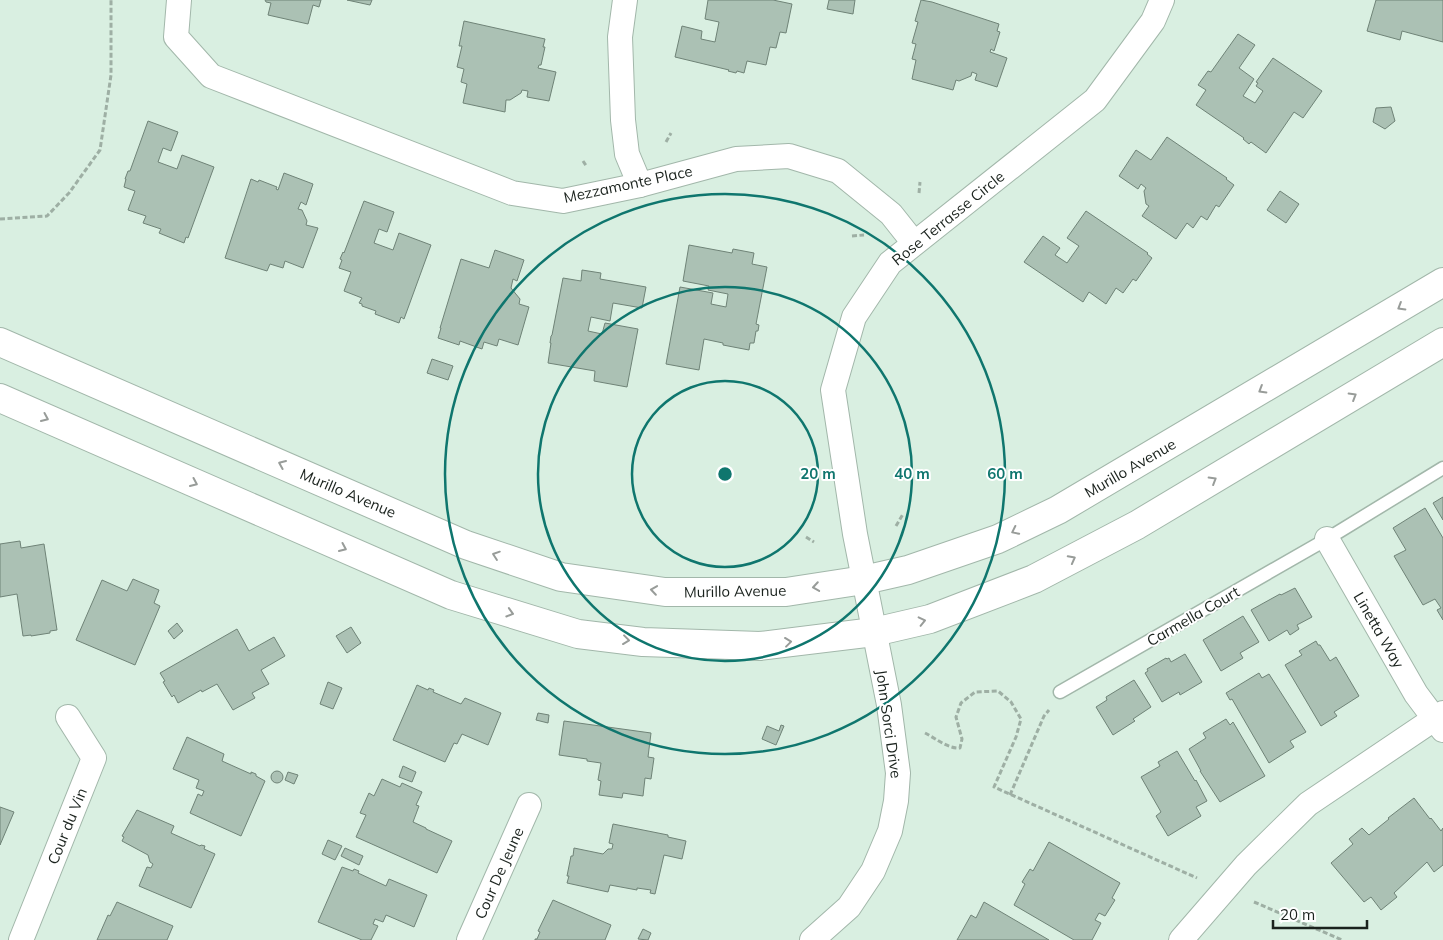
<svg xmlns="http://www.w3.org/2000/svg" width="1443" height="940" viewBox="0 0 1443 940" font-family="Mulish,sans-serif">
  <rect width="100%" height="100%" fill="#d9efe1"/>
  <g fill="#abc1b4" stroke="#6f8377">
    <path d="M265,0H321L319,7L313,5L308,24L268,15L271,3L266,2Z"/>
    <path d="M347,0H372L370,5Z"/>
    <path d="M708,0H773L792,4L786,33L780,32L776,48L770,47L766,65L747,61L744,73L737,71L736,73L728,71L729,70L675,57L682,26L702,31L701,39L715,42L719,22L705,19Z"/>
    <path d="M829,0H855L853,14L827,9Z"/>
    <path d="M921,0L932,2L999,24L997,31L1000,32L994,51L991,49L990,52L1007,58L997,87L975,80L977,74L972,72L971,76L959,81L956,80L953,90L912,79L916,60L912,59L916,44L912,43L918,22L915,21Z"/>
    <path d="M1376,0H1443V42L1402,31L1400,40L1367,31Z"/>
    <path d="M464,21L545,39L543,47H545L541,65H539L538,68L556,72L549,101L527,97L528,91L522,90L521,93L510,100H506L505,112L463,103L467,84L461,82L464,69L457,67L462,46H459Z"/>
    <path d="M1238,34L1255,45L1239,68L1254,79L1243,96L1255,103L1263,91L1256,86L1258,83L1256,82L1273,58L1322,91L1303,118L1294,112L1266,153L1251,142L1249,144L1243,139L1244,138L1196,105L1206,90L1198,85L1208,71L1211,72Z"/>
    <path d="M1391,107L1395,121L1385,129L1373,122L1376,108Z"/>
    <path d="M148,121L178,132L171,151L163,148L158,162L177,169L182,155L214,167L188,238L186,237L184,243L159,233L161,229L143,223L146,216L128,210L135,191L124,187L126,179H125L128,171H130Z"/>
    <path d="M1167,137L1227,178L1226,179L1234,185L1219,207L1216,205L1207,220L1201,216L1193,228L1187,223L1176,239L1142,216L1149,206L1146,204L1144,191L1146,188L1141,184L1138,189L1119,176L1136,150L1151,160Z"/>
    <path d="M284,173L313,184L306,205L301,202L298,209L302,210L307,221L306,225L318,228L303,268L285,261L283,268L270,264L267,271L225,258L251,179L258,182L259,180L277,187L276,189L278,190Z"/>
    <path d="M1280,191L1299,204L1286,223L1267,210Z"/>
    <path d="M364,201L394,212L387,232L379,229L374,243L393,250L399,233L431,245L404,319L401,317L399,323L375,314L376,311L362,306V304L359,303L362,298L344,291L351,272L339,268L342,260L340,259L343,252L344,253Z"/>
    <path d="M1086,211L1148,253L1147,254L1152,258L1136,281L1133,279L1123,293L1116,288L1106,304L1089,292L1083,302L1024,262L1043,236L1060,248L1055,255L1067,263L1079,246L1067,238Z"/>
    <path d="M689,245L732,253L733,249L754,253L752,264L767,267L756,324L759,325L758,331H756L754,343H750L749,350L723,345V343L704,339L699,370L666,364L680,287L713,293L711,304L726,307L728,294L708,290L709,286L683,281Z"/>
    <path d="M495,250L524,260L517,281L513,279L511,288L520,299L519,304L529,307L518,345L499,339L497,346L484,342L482,349L460,341L459,345L438,338L441,328H440L461,259L489,268Z"/>
    <path d="M582,270L601,273L600,279L646,287L642,308L613,303L610,321L591,317L588,331L602,334L605,323L638,329L627,387L594,381L595,371L548,363L551,343H550L551,336L552,335L563,278L581,281Z"/>
    <path d="M432,359L453,366L448,380L427,373Z"/>
    <path d="M1443,497V520L1433,503Z"/>
    <path d="M1425,508L1443,538V620L1437,610L1441,608L1435,599L1423,605L1394,556L1406,550L1393,528Z"/>
    <path d="M20,541L21,548L44,544L57,630L50,631V633L31,636V635L23,636L17,594L0,597V544Z"/>
    <path d="M133,579L159,590L154,603L160,606L135,665L76,640L102,580L127,591Z"/>
    <path d="M1295,588L1312,617L1297,625L1299,629L1290,635L1287,630L1269,641L1251,610L1280,594L1281,595Z"/>
    <path d="M1243,616L1259,642L1240,653L1243,658L1221,671L1203,640Z"/>
    <path d="M177,623L183,631L174,639L168,631Z"/>
    <path d="M351,627L361,643L347,653L336,636Z"/>
    <path d="M237,629L249,651L274,637L285,656L261,670L269,684L252,693L255,698L233,710L217,684L202,692L201,690L178,703L174,695L172,697L163,682L165,681L160,673Z"/>
    <path d="M1316,641L1318,645H1320L1330,661L1336,657L1359,696L1334,712L1337,716L1321,726L1285,665L1302,655L1299,651Z"/>
    <path d="M1185,654L1202,682L1180,695L1179,692L1162,702L1145,673L1148,671L1147,669L1166,658L1167,659L1169,658L1171,662Z"/>
    <path d="M1259,673L1262,678L1269,674L1306,732L1290,741L1294,747L1269,763L1232,699L1230,700L1226,693Z"/>
    <path d="M1134,680L1151,707L1133,719L1135,721L1113,735L1096,707L1107,700L1106,697Z"/>
    <path d="M328,682L342,688L333,709L320,704Z"/>
    <path d="M417,685L428,690L429,688L434,690L433,692L461,704L465,698L501,713L488,745L462,734L457,744L454,743L445,762L393,740Z"/>
    <path d="M538,713L549,715L548,723L536,720Z"/>
    <path d="M1226,719L1230,725L1233,722L1265,776L1220,802L1200,771H1201L1189,749L1206,738L1203,733Z"/>
    <path d="M564,721L651,733L648,757L654,758L651,779L645,778L643,796L623,793L622,798L599,795L601,781L598,780L601,763L587,761V759L559,755Z"/>
    <path d="M781,725L784,726L776,745L762,739L767,726L779,731Z"/>
    <path d="M187,737L224,754L222,761L251,774V772L256,774V776L265,781L241,836L190,813L198,794L202,796L204,791L196,788L199,780L173,769Z"/>
    <path d="M1177,751L1195,781L1196,780L1207,801L1196,807L1201,816L1168,836L1156,816L1161,812L1141,777L1160,766L1158,762Z"/>
    <path d="M403,766L416,772L412,782L399,777Z"/>
    <circle cx="277" cy="777" r="6"/>
    <path d="M288,772L298,775L294,784L285,780Z"/>
    <path d="M382,779L400,787L402,783L422,792L416,805L419,806L413,822L426,828V829L452,841L437,873L356,837L366,815L360,813L369,793L374,796Z"/>
    <path d="M1414,798L1430,819L1431,818L1441,831L1443,828V865L1434,872L1427,862L1394,893L1397,897L1381,910L1371,897L1364,902L1331,863L1353,844L1349,839L1362,828L1369,835L1389,819L1388,818Z"/>
    <path d="M0,807L14,812L0,845Z"/>
    <path d="M137,810L174,826L171,833L200,846L201,845L205,846L204,849L215,854L191,908L139,886L147,867L151,868L153,864L150,862L148,855L122,841L124,837L122,836Z"/>
    <path d="M613,824L668,835V837L686,841L682,859L664,855L655,894L650,893L651,890L637,888V890L610,885L608,892L567,883L569,876H567L571,856H573L574,848L603,854L608,849H612L613,844L609,843Z"/>
    <path d="M328,840L342,846L335,860L322,854Z"/>
    <path d="M1049,842L1120,883L1112,898L1115,900L1105,916L1099,913L1095,920L1101,923L1092,940H1074L1014,905L1025,884L1022,882L1030,869L1033,871Z"/>
    <path d="M345,848L363,856L359,865L341,856Z"/>
    <path d="M342,867L353,871L354,869L359,871L358,873L386,886L389,879L427,895L414,927L386,915L383,922L375,919L373,924L378,926L371,940H362L318,922Z"/>
    <path d="M553,900L611,925L605,940H535V939H537L540,932L538,931Z"/>
    <path d="M117,902L173,926L167,940H97L108,915L110,916Z"/>
    <path d="M984,902L1049,940H957L971,915L976,918Z"/>
    <path d="M643,929L651,933L648,940L638,939Z"/>
  </g>
  <g fill="none" stroke-linecap="round" stroke-linejoin="round">
    <defs>
      <path id="lane" d="M1060,692L1327,539L1443,468"/>
      <g id="street">
        <path d="M179,0L176,37L211,76L512,193L563,201L640,185L736,159L789,156L838,171L891,214L914,243"/>
        <path d="M625,0L620,37L623,120L627,154L640,185"/>
        <path d="M1327,539L1416,694L1443,730"/>
        <path d="M21,940L94,758L68,717"/>
        <path d="M469,940L529,805"/>
        <path d="M812,940L849,907L873,871L890,831L896,801L898,773L889,705L855,534L833,390L854,317L890,263L1095,100L1153,21L1162,0"/>
        <path d="M1181,940L1246,865L1308,804L1443,713"/>
      </g>
      <g id="secondary">
        <path d="M0,342L466,545L561,577L665,592H786L864,580L908,570L998,539L1058,510L1443,282"/>
        <path d="M0,398L451,595L578,634L643,642L760,646L874,632L930,619L1034,579L1137,525L1443,342"/>
      </g>
    </defs>
    <use href="#lane" stroke="#a2b7aa" stroke-width="15"/>
    <use href="#street" stroke="#a2b7aa" stroke-width="26"/>
    <use href="#secondary" stroke="#a2b7aa" stroke-width="30"/>
    <g stroke="#9eafa4" stroke-width="3" stroke-dasharray="5 2.5" stroke-linecap="butt">
      <path d="M666,142L671,133"/>
      <path d="M583,161L587,167"/>
      <path d="M919,193L920,182"/>
      <path d="M0,219L47,216L69,193L100,150L111,75V0"/>
      <path d="M852,236L864,235"/>
      <path d="M896,526L903,514"/>
      <path d="M806,537L814,542"/>
      <path d="M925,733C935,738 948,749 960,748L962,739L956,717L961,703L975,692L998,691L1011,702L1021,719L1016,737L994,787L1197,878"/>
      <path d="M1010,795L1044,716L1049,710"/>
      <path d="M1254,902L1342,940"/>
    </g>
    <use href="#lane" stroke="#fff" stroke-width="12"/>
    <use href="#street" stroke="#fff" stroke-width="24"/>
    <use href="#secondary" stroke="#fff" stroke-width="28"/>
  </g>
  <defs><path id="oneway-chevron" d="M-2-3.5L2.5 0L-2 3.5" fill="none" stroke-width="1.6" stroke-linecap="round" stroke-linejoin="round" transform="scale(1.25)"/></defs>
  <g stroke="#989c99">
    <use href="#oneway-chevron" transform="translate(1401 307) rotate(149)"/>
    <use href="#oneway-chevron" transform="translate(1262 390) rotate(149)"/>
    <use href="#oneway-chevron" transform="translate(1353 396) rotate(-31)"/>
    <use href="#oneway-chevron" transform="translate(45 418) rotate(24)"/>
    <use href="#oneway-chevron" transform="translate(282 464) rotate(-157)"/>
    <use href="#oneway-chevron" transform="translate(1213 480) rotate(-31)"/>
    <use href="#oneway-chevron" transform="translate(194 483) rotate(24)"/>
    <use href="#oneway-chevron" transform="translate(1015 531) rotate(154)"/>
    <use href="#oneway-chevron" transform="translate(343 548) rotate(24)"/>
    <use href="#oneway-chevron" transform="translate(496 555) rotate(-161)"/>
    <use href="#oneway-chevron" transform="translate(1072 559) rotate(-28)"/>
    <use href="#oneway-chevron" transform="translate(816 587) rotate(171)"/>
    <use href="#oneway-chevron" transform="translate(654 590) rotate(-172)"/>
    <use href="#oneway-chevron" transform="translate(510 613) rotate(17)"/>
    <use href="#oneway-chevron" transform="translate(922 621) rotate(-13)"/>
    <use href="#oneway-chevron" transform="translate(626 640) rotate(7)"/>
    <use href="#oneway-chevron" transform="translate(788 642) rotate(-7)"/>
  </g>
  <g fill="none" stroke="#0f766e" stroke-width="2.5">
    <circle cx="725" cy="474" r="93"/>
    <circle cx="725" cy="474" r="187"/>
    <circle cx="725" cy="474" r="280"/>
  </g>
  <g text-anchor="middle" dominant-baseline="central" stroke-width="4" stroke-linejoin="round" paint-order="stroke">
    <g font-size="15" fill="#1a221d" stroke="#fff">
      <text transform="translate(628 184) rotate(-12)">Mezzamonte Place</text>
      <text transform="translate(948 218) rotate(-39)">Rose Terrasse Circle</text>
      <text transform="translate(1130 468) rotate(-30)">Murillo Avenue</text>
      <text transform="translate(348 493) rotate(23)">Murillo Avenue</text>
      <text transform="translate(735 591) rotate(-1)">Murillo Avenue</text>
      <text transform="translate(1193 616) rotate(-30)">Carmella Court</text>
      <text transform="translate(1379 630) rotate(60)">Linetta Way</text>
      <text transform="translate(889 724) rotate(82)">John Sorci Drive</text>
      <text transform="translate(67 826) rotate(-68)">Cour du Vin</text>
      <text transform="translate(499 873) rotate(-66)">Cour De Jeune</text>
    </g>
  </g>
  <circle cx="725" cy="474" r="8" fill="#0f766e" stroke="#fff" stroke-width="2.5"/>
  <g font-size="15" text-anchor="middle" font-weight="bold" fill="#0f766e" stroke="#fff" stroke-width="4" stroke-linejoin="round" paint-order="stroke">
    <text x="818" y="479">20 m</text>
    <text x="912" y="479">40 m</text>
    <text x="1005" y="479">60 m</text>
  </g>
  <path d="M1273 920v8h94v-8" fill="none" stroke="#1a221d" stroke-width="2.5"/>
  <text x="1280" y="920" font-size="15" fill="#1a221d" stroke="#ffffff" stroke-width="4" paint-order="stroke">20 m</text>
</svg>
